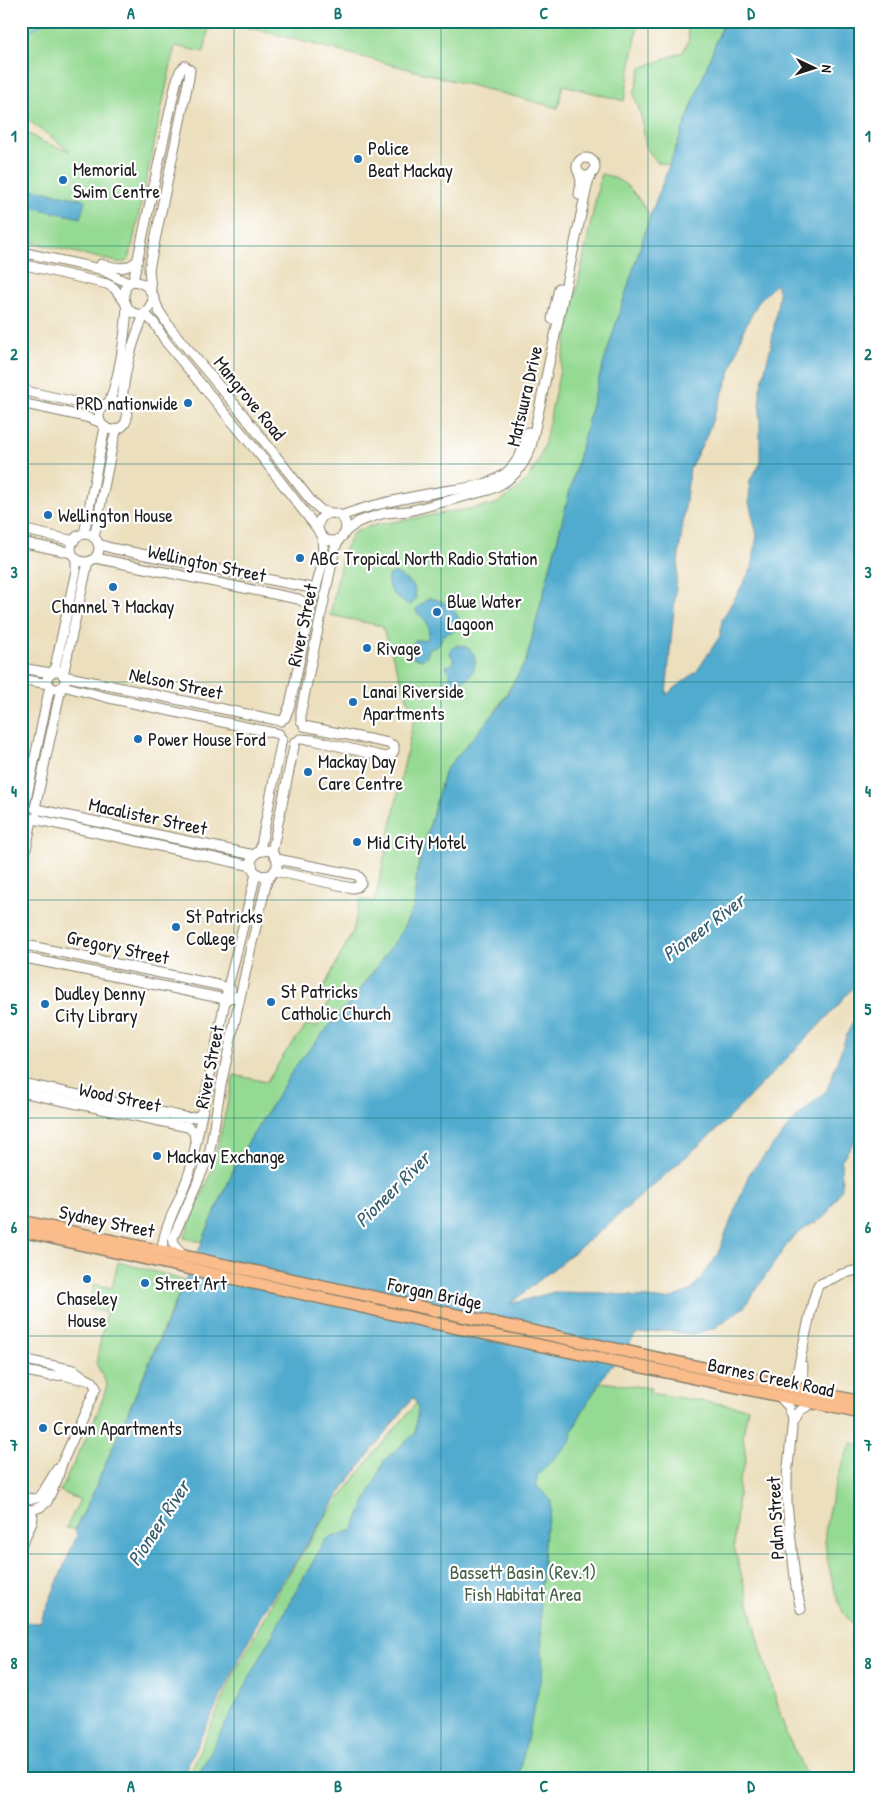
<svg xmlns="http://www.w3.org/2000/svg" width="882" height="1800" viewBox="0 0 882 1800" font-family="'Patrick Hand',sans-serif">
  <rect width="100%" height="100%" fill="#fff"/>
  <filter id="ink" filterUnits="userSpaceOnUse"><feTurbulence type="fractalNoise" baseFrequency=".02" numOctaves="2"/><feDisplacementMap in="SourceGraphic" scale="10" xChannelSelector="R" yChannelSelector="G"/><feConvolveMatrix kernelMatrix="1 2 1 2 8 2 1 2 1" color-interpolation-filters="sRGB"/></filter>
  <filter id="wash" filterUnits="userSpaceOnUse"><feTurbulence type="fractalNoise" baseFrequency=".0096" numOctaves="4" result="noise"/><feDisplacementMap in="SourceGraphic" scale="20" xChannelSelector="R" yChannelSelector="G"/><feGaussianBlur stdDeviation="1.12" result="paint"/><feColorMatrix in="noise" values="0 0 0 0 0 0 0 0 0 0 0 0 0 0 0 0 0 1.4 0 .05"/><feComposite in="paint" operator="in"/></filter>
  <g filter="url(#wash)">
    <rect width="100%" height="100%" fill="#ecdfbd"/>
    <g fill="#95da93" stroke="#587b58">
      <path d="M21,21H210L204,52L175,46L130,256C127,266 117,262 108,260L21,240V129L42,142L70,151L21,115Z"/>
      <path d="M224,21H639L624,101L563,85L558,108Z"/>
      <path d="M679,21H739L715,46L669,165L657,162L646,148L642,120L634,94L641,68L683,52L689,39L687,27Z"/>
      <path d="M601,174C629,180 636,195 650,216L599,378L526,661L494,714L445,770L417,871L414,907L399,936L359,991L297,1064L239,1157L202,1242L184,1238L212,1170L234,1075L267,1082L285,1053L307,1025L316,1027L323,1018L329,998L321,996L324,987L353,931L360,899L375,901L414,718L382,626L330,615L343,553L353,533L370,526L496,504L517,490L527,480L538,462L544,446Z"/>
      <path d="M118,1262L167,1275L184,1281L89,1502L75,1529L66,1528L80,1500L60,1491C77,1456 96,1423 107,1385L96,1363L106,1313L89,1309L94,1284L112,1288Z"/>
      <path d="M437,1380L595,1391L600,1382L651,1388L649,1393L748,1408L743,1435L746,1460L739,1482L734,1547L760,1645L786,1733L808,1779H187L234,1674L280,1588L327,1515L379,1447Z"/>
      <path d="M852,1443L861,1445V1676C853,1656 846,1647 856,1626C851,1622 847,1618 843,1612C835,1597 824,1552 825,1534C827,1509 840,1464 852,1443Z"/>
    </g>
    <g fill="#51abcf" stroke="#366476" fill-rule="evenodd">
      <path d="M724,21H861V977L835,1009L720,1127L604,1228L510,1304L554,1292L604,1293L667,1300L692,1290L717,1256L749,1174L795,1119L827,1090L847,1034L861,1005V1136L856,1139L841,1161L842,1188L825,1217L807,1227L791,1239L744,1307L715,1328L692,1334L664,1331L636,1334L619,1359L606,1372L581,1414L573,1430L570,1442L537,1476V1486L551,1500V1512L545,1531L540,1606L543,1669L518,1779H196L292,1598L326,1539L353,1530L385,1459L415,1434L418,1407L413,1397L344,1487L262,1613L186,1768L182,1779H21V1622L40,1623L77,1535L75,1529L89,1502L239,1157L297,1064L359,991L399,936L414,907L417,871L445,770L499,708L526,661L599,378L650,216ZM776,284L779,294L771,346L760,389V464L750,480L749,502L757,535L752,568L722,620L720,636L697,671L666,695L679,554L690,468L706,437L731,371L743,331L759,301Z"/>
      <path d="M34,189L85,200L81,218L30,207Z"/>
      <path d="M395,572L414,586L416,598L412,604L409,605C397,598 386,591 388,576Z"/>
      <path d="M429,598C443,600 455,607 460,621L457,629L444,635L437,647L430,648L426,657L421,660L413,657C410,650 411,646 416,640H427C432,625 426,620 416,612V609Z"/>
      <path d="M458,645C488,648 475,688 447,685L446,680L451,676L446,666L452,665L454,661L450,653L451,649Z"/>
    </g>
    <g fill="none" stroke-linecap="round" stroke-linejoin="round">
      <path stroke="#51abcf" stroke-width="2" d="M21,29L31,30L45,21"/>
    </g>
  </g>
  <g filter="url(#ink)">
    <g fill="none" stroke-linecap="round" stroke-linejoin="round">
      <defs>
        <g id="minor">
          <circle cx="586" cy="167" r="9"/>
          <path d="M579,195L581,181L579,173"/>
          <path d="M21,252L100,269L128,283"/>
          <path d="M21,264L107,284L114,288L125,302"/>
          <path d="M101,264C117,268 124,271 137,261"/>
          <path d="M133,281L176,83L180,71L185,66L190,70L189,78L149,269L151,289"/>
          <path d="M133,281C145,283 152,288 153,301L145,314C125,317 120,298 128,283Z"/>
          <path d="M153,295L159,311L171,329L242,413L312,502L322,511L331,513"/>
          <path d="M145,314L155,324L166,342L260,455L319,531"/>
          <path d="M552,319L559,288"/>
          <path d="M21,390L89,405L103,406"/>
          <circle cx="113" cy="416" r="14"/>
          <path d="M21,403L86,417L100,422"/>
          <path d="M109,403C120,373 125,338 127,306"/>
          <path d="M122,406C123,377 132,340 145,314"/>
          <circle cx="332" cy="527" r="14"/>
          <path d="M341,516C372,504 406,498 438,492C461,488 488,488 507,472C519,461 525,448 528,432"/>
          <path d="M21,529L74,541"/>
          <path d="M345,532L358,522L372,517L385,513L409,511L489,490C512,480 522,470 531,447L588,182L592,173"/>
          <path d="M84,534L105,427"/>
          <circle cx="85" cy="548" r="14"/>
          <path d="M94,538L113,442L117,429"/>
          <path d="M21,542L72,553"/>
          <path d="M98,544L111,548L316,589"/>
          <path d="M95,558L298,599L311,606"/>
          <path d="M21,668L51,673"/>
          <circle cx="56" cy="680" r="9"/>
          <path d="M54,672L76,571V559"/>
          <path d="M63,675L88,562"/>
          <path d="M64,676L281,721"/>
          <path d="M21,679L48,684"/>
          <path d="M63,686L109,698L279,734"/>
          <path d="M285,718L290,705L311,606L322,565L323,555L322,536"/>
          <path d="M301,721V711L335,548L340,538"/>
          <path d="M300,739L313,740L385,757L390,756L394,751V746L388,743L304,726"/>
          <path d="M25,805L50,686"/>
          <path d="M35,808L61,688"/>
          <path d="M36,809L254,855"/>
          <path d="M21,816L28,821L36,817"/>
          <path d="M34,819L252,866"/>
          <path d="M260,850L282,739"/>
          <path d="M272,852L295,742"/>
          <path d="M275,871L352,888L357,887L361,883L360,878L357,875L277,859"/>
          <path d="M21,873L32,820"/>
          <path d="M21,944L218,985L231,989"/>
          <path d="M21,957L225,999L239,996"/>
          <path d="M21,1083L189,1118L199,1116L203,1110"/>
          <path d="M21,1092L188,1127L194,1132L195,1140"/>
          <path d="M162,1251C163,1225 184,1194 191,1167L228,987L256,874"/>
          <path d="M183,1255L175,1247L173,1238L209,1156L221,1085L251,947L267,881L277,867V859L272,852L269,850L257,852L251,860L253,870L260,876L271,875"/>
          <path d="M21,1359L74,1370L85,1378"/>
          <path d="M803,1366C801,1378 807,1385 818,1391"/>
          <path d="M21,1370L51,1376L63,1375L80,1379L85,1378L93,1382L96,1388L62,1463L57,1480L47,1502L40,1507L32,1510L21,1509"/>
          <path d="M794,1387L813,1301L818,1285L842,1274L861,1269"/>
          <path d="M779,1396L789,1407L793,1419L787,1476V1503L796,1587L801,1609"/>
          <path d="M793,1424L800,1411L812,1403"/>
          <path d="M21,1497L33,1499L40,1497L57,1469"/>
          <path d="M21,1545L32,1523L33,1517L31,1512L27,1510"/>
        </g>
        <g id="major">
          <path d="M21,1221L861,1402"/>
          <path d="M21,1231L429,1322L861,1413"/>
        </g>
      </defs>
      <use href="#minor" stroke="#847e6c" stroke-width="11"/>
      <use href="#major" stroke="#847e6c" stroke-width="14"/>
      <use href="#minor" stroke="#fff" stroke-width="9"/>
      <use href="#major" stroke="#f9bc8a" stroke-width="11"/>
    </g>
  </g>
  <path fill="none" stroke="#0f766e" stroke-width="1" stroke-opacity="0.55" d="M234,21V1779M441,21V1779M648,21V1779M21,246H861M21,464H861M21,682H861M21,900H861M21,1118H861M21,1336H861M21,1554H861"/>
  <g fill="#1f6fb2" stroke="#fff" stroke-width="2">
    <circle cx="358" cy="159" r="5"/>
    <circle cx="63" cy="180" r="5"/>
    <circle cx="188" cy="403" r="5"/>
    <circle cx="48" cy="515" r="5"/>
    <circle cx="300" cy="558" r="5"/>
    <circle cx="113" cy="587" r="5"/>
    <circle cx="437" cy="612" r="5"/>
    <circle cx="367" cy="648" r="5"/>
    <circle cx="353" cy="702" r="5"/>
    <circle cx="138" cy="739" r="5"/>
    <circle cx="308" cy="772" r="5"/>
    <circle cx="357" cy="842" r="5"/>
    <circle cx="176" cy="927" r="5"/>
    <circle cx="271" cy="1002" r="5"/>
    <circle cx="45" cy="1004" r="5"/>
    <circle cx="157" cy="1156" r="5"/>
    <circle cx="87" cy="1279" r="5"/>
    <circle cx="145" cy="1283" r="5"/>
    <circle cx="43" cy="1428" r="5"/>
  </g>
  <g text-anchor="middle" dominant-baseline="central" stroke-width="4.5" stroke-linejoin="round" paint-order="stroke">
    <g font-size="19" fill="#1c1c1c" stroke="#fff" text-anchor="start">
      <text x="368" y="148">Police<tspan x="368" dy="22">Beat Mackay</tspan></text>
      <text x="73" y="169">Memorial<tspan x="73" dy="22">Swim Centre</tspan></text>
      <text x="178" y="403" text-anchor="end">PRD nationwide</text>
      <text x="58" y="515">Wellington House</text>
      <text x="310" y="558">ABC Tropical North Radio Station</text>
      <text x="447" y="601">Blue Water<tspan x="447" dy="22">Lagoon</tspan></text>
      <text x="113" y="606" text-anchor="middle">Channel 7 Mackay</text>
      <text x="377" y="648">Rivage</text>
      <text x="363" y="691">Lanai Riverside<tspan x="363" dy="22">Apartments</tspan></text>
      <text x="148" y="739">Power House Ford</text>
      <text x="318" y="761">Mackay Day<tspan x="318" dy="22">Care Centre</tspan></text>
      <text x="367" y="842">Mid City Motel</text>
      <text x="186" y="916">St Patricks<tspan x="186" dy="22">College</tspan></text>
      <text x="281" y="991">St Patricks<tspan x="281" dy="22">Catholic Church</tspan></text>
      <text x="55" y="993">Dudley Denny<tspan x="55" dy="22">City Library</tspan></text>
      <text x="167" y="1156">Mackay Exchange</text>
      <text x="155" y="1283">Street Art</text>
      <text x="87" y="1298" text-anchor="middle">Chaseley<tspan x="87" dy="22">House</tspan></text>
      <text x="53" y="1428">Crown Apartments</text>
    </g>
    <g font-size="19" fill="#1c1c1c" stroke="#fff">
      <text transform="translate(524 396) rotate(-77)">Matsuura Drive</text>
      <text transform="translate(250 398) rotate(51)">Mangrove Road</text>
      <text transform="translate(207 563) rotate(12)">Wellington Street</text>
      <text transform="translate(302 625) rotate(-78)">River Street</text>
      <text transform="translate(176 683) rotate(12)">Nelson Street</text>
      <text transform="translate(148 816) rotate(12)">Macalister Street</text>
      <text transform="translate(118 947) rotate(12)">Gregory Street</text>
      <text transform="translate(209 1067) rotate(-79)">River Street</text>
      <text transform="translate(120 1097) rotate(12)">Wood Street</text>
      <text transform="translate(107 1221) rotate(12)">Sydney Street</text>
      <text transform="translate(435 1293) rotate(12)">Forgan Bridge</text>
      <text transform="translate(771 1377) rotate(12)">Barnes Creek Road</text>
      <text transform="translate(775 1518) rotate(-93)">Palm Street</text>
    </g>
    <g font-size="19" fill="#465e46" stroke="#fff">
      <text x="523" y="1572">Bassett Basin (Rev.1)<tspan x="523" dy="22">Fish Habitat Area</tspan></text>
    </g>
    <g font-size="20" font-style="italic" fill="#345c6d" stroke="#fff">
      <text transform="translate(703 927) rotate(-37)">Pioneer River</text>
      <text transform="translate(392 1189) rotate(-45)">Pioneer River</text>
      <text transform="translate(158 1523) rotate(-57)">Pioneer River</text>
    </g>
  </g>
  <rect width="882" height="1800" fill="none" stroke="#fff" stroke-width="55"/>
  <g transform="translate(814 68) rotate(94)" stroke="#ffffff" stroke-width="4" paint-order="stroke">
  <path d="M0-4L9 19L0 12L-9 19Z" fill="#1c1c1c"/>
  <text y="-8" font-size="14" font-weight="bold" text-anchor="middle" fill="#1c1c1c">N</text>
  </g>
  <rect x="28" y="28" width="826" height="1744" fill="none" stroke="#0f766e" stroke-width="2"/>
  <g font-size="16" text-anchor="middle" font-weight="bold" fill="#0f766e">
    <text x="131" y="19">A</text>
    <text x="338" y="19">B</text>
    <text x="544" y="19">C</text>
    <text x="751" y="19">D</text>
    <text x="14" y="142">1</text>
    <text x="868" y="142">1</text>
    <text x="14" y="360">2</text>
    <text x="868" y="360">2</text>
    <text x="14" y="578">3</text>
    <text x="868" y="578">3</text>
    <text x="14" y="797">4</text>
    <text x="868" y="797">4</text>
    <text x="14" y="1015">5</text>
    <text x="868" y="1015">5</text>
    <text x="14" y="1233">6</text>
    <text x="868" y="1233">6</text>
    <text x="14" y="1451">7</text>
    <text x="868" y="1451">7</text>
    <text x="14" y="1669">8</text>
    <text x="868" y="1669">8</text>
    <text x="131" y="1792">A</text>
    <text x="338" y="1792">B</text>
    <text x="544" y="1792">C</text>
    <text x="751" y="1792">D</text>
  </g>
</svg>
